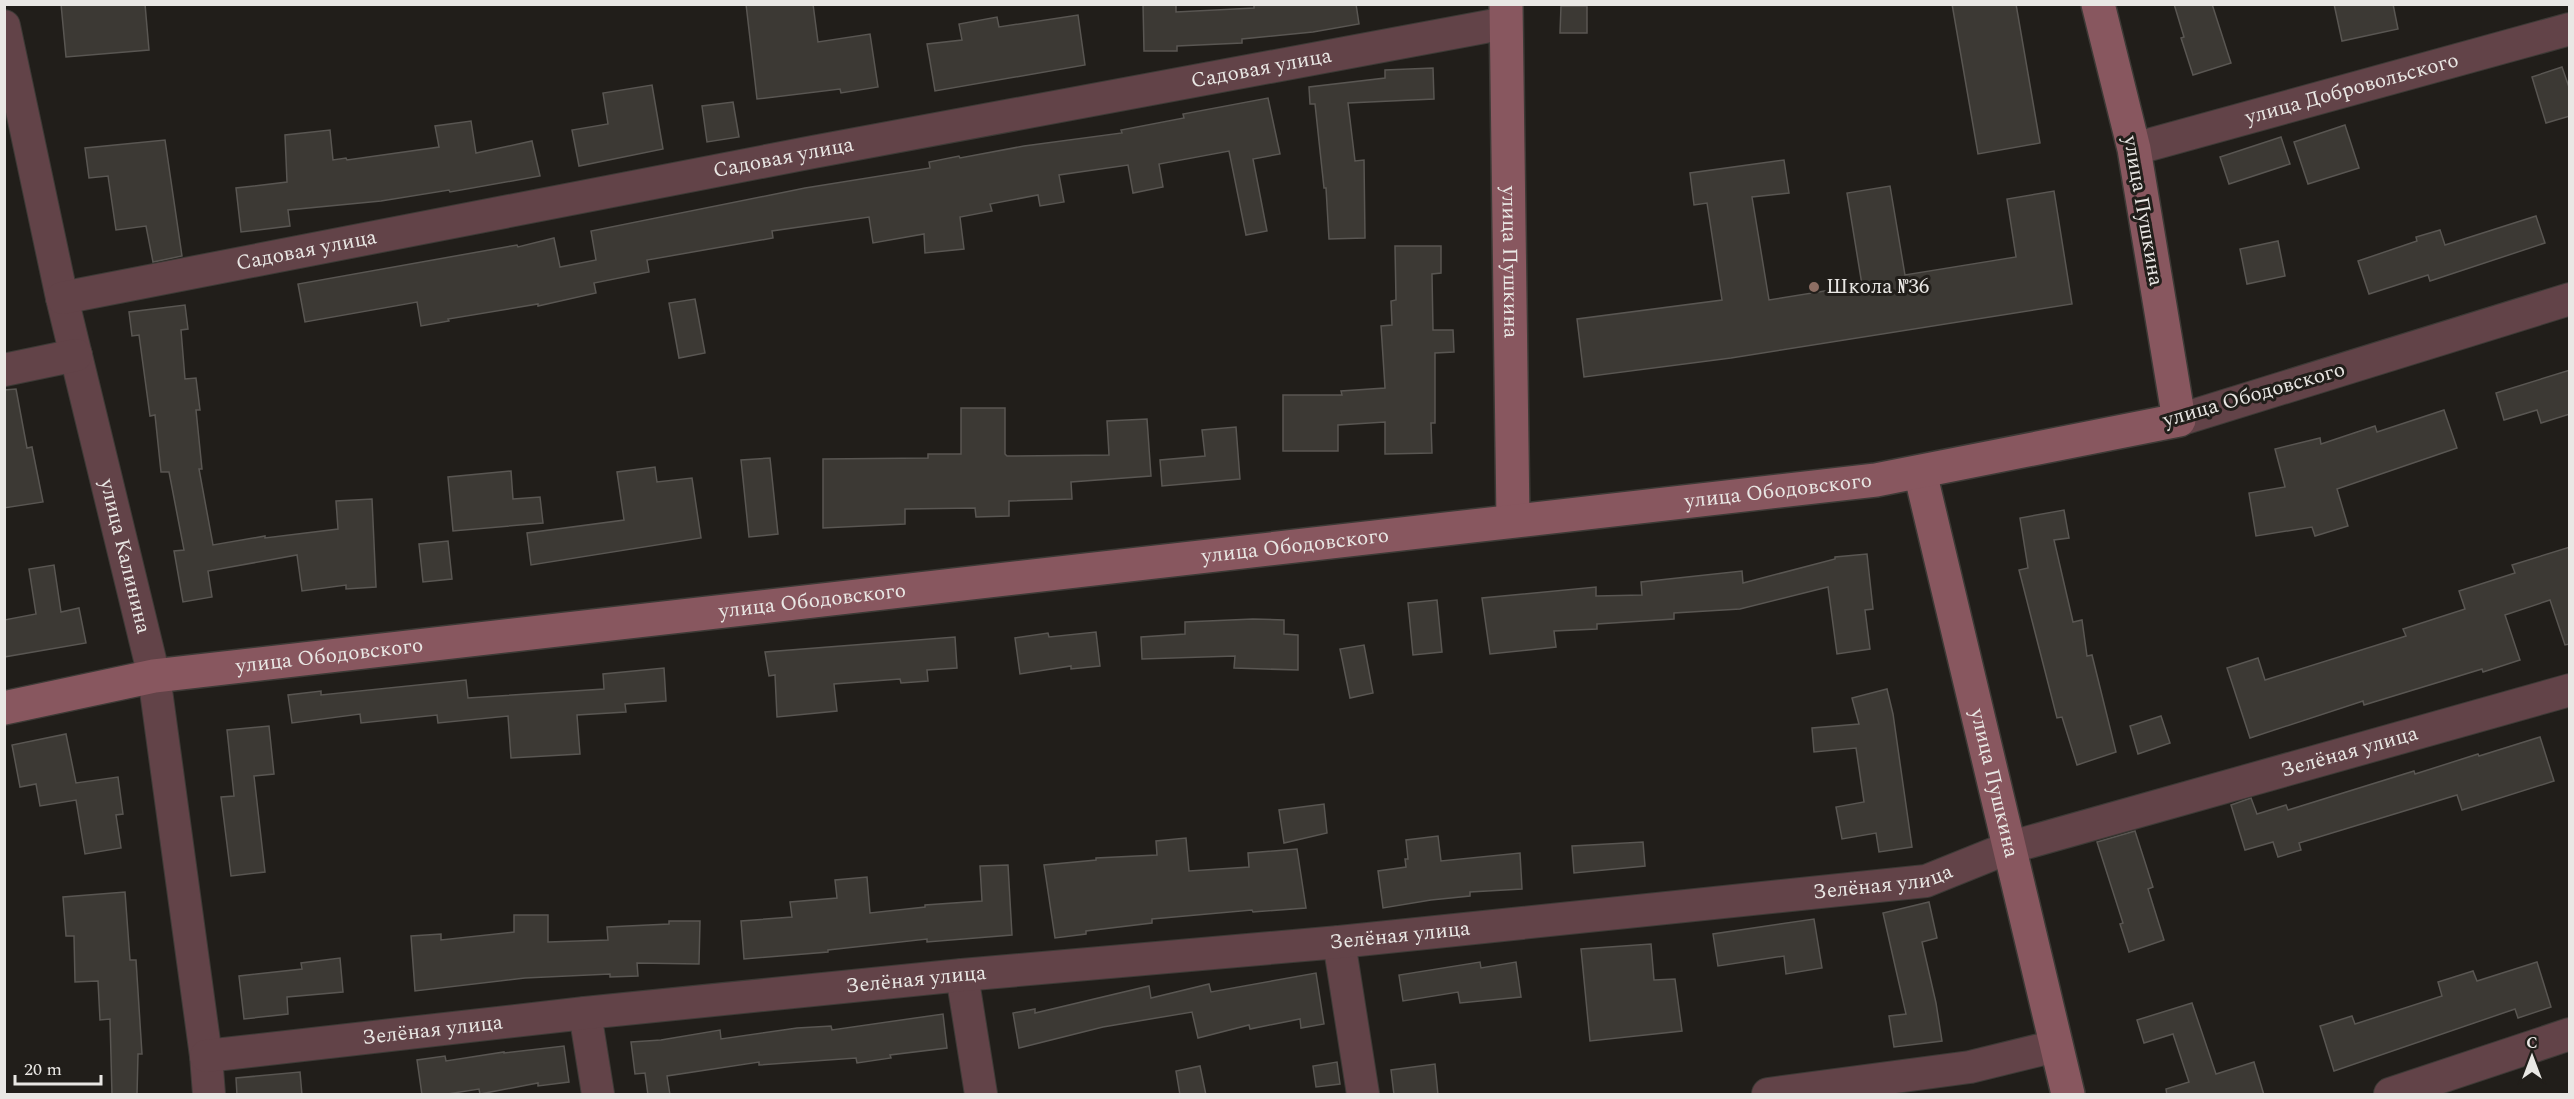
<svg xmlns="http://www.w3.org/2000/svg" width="2574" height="1099" viewBox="0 0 2574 1099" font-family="Spectral,serif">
  <rect width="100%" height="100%" fill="#211e1a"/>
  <g fill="#3c3934" stroke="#595652" stroke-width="1.5">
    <path d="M61,4H145L149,50L66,57Z"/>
    <path d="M746,4H813L818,42L870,34L878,87L841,93L840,89L757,99Z"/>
    <path d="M1143,4H1176V12L1254,8V4H1356L1359,24L1313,32L1242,39V43L1177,46V51H1144Z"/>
    <path d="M1952,4H2016L2040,143L1978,154Z"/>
    <path d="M2174,4H2212L2231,63L2193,75L2181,38L2184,37Z"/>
    <path d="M2334,4H2393L2398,29L2342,41Z"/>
    <path d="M1561,6H1587V33H1560Z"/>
    <path d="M1078,15L1085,65L935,91L927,44L962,40L959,24L997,17L999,27Z"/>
    <path d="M2562,67L2570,90V116L2546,123L2532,77Z"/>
    <path d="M1433,68L1434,99L1348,103L1355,161L1364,160L1365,238L1329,239L1326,188H1324L1315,104H1310L1309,87L1385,78V70Z"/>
    <path d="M652,85L663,149L579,166L572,130L608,124L603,93Z"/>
    <path d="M1268,98L1280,154L1253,159L1267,231L1246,235L1229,151L1159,164L1163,187L1133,193L1128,165L1059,175L1064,202L1040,206L1038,195L990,204L992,211L960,217L964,249L925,253L924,234L873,243L869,217L772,231L773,238L647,260L649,272L594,283L596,293L538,306V304L448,319L449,321L421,326L417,302L305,322L298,284L517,245L518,247L554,238L560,267L596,260L591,231L805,188L930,168L929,162L959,156L960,158L1024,146L1122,133L1121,130L1184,118L1183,114Z"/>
    <path d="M733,102L739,137L707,142L702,106Z"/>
    <path d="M471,121L476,153L532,141L540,176L450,192L449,190L381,201L288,210L290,226L241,232L236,188L287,182L285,135L330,130L333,160L346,158L347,160L439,147L435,126Z"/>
    <path d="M2345,125L2359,168L2308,184L2294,142Z"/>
    <path d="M2281,137L2290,164L2229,184L2220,157Z"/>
    <path d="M165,140L182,256L153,262L146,226L116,230L108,176L89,178L85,148Z"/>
    <path d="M1784,160L1789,193L1752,197L1769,300L1862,285L1847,193L1890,186L1905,275L2016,257L2007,199L2054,191L2072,304L1731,358L1584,377L1577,319L1722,300L1707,203L1694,205L1690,173Z"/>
    <path d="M2536,216L2545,243L2430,281L2428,275L2369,294L2358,261L2417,241L2416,237L2440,230L2445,245Z"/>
    <path d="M2278,241L2285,276L2247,284L2240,249Z"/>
    <path d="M1395,246H1441V273L1432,274L1433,330H1453L1454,352L1435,353V423H1431L1432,453L1385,454V422L1338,425V451H1283V395H1342L1341,391L1385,388L1381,326L1392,325L1391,301L1396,300Z"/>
    <path d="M695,299L705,353L679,358L669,303Z"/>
    <path d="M185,305L188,329L181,330L185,379L196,378L200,410H196L202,469H199L213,545L265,536V538L338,529L336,501L372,499L376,587L346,589V585L302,591L297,555L208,571L212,597L183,602L174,551L184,550L169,472H161L155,415L150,416L139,335L132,336L129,312Z"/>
    <path d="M2570,370V414L2541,423L2537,410L2504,420L2496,393Z"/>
    <path d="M16,389L27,448L32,447L43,502L4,508V390Z"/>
    <path d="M961,408H1005V454L1007,456L1109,455L1107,421L1147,419L1151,476L1071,482L1072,499L1009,501V516L976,517L975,508L905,509V524L823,528V459L928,458V454H961Z"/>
    <path d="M2444,410L2457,448L2337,489L2348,526L2315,536L2312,527L2256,536L2249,493L2285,487L2275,449L2320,438L2321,444L2375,426L2377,432Z"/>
    <path d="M1236,427L1240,479L1162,486L1160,460L1205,456L1202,430Z"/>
    <path d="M770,458L778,534L749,537L741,460Z"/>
    <path d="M655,467L657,482L692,478L701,538L531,565L527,533L624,520L617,472Z"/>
    <path d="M511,471L513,499L540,497L543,523L453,531L448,477Z"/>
    <path d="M2064,510L2069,538L2054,540L2073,622L2082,620L2087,656L2092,655L2116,752L2077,765L2062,717L2057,718L2019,570L2028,568L2020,518Z"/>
    <path d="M448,541L452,579L423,582L419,544Z"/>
    <path d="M2570,547V644L2565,645L2550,600L2505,615L2520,660L2483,672L2482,669L2364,705L2363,701L2250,738L2227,668L2258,658L2265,680L2406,636L2403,629L2465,609L2459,591L2515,573L2512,565Z"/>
    <path d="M1867,554L1873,609L1865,610L1870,649L1837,654L1828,587L1740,609L1674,613V619L1597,624V629L1554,631L1556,647L1490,654L1482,598L1596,587V596L1642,595L1641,582L1742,571L1743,583L1835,559V557Z"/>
    <path d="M54,565L61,612L79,608L86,643L4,657V620L36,614L29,569Z"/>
    <path d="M1437,600L1442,652L1413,655L1408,603Z"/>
    <path d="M1253,619L1284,620V634L1298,635V670L1234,668L1235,656L1142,659L1141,637L1185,634V622Z"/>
    <path d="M1096,632L1100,666L1071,669V666L1020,674L1015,638L1048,633L1049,637Z"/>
    <path d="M955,637L957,668L927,670L928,681L901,683L900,679L834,684L837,711L777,717L775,675L769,676L765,652Z"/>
    <path d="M1364,645L1373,693L1350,698L1340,649Z"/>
    <path d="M664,668L666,701L625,704L626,712L577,715L580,754L511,758L508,716L438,723L437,715L361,723L360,714L292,723L288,695L321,691V695L466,680L468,698L604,689L603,674Z"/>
    <path d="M1887,689L1893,714L1912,847L1879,852L1876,833L1842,839L1836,807L1864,802L1856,748L1814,752L1812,728L1859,724L1852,698Z"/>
    <path d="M2161,716L2170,743L2138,754L2130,726Z"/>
    <path d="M269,726L274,774L254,776L265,872L231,876L221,797L234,796L227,730Z"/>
    <path d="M66,734L76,783L118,777L123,814L116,815L121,848L85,854L76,800L40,806L36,784L20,787L12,745Z"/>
    <path d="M2540,737L2554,781L2462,810L2457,795L2299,843L2301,850L2278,857L2273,842L2245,850L2231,805L2251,798L2257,814L2286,805L2288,810L2414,771L2415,774L2478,754L2479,756Z"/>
    <path d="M1324,804L1327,833L1284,843L1279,810Z"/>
    <path d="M2135,831L2153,887L2148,889L2164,940L2129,952L2120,924L2123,923L2097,842Z"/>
    <path d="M1438,836L1441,861L1520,853L1522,889L1470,892V896L1431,900L1383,908L1378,871L1406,867L1405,859H1408L1406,840Z"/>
    <path d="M1186,838L1189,871L1249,867L1248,853L1297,849L1306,908L1253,912L1252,910L1152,919V923L1086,931V934L1055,938L1044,865L1096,860V858L1157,855L1156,841Z"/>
    <path d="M1643,842L1645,866L1574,873L1572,846Z"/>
    <path d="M1008,865L1012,935L927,942V939L828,950V952L744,959L741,921L792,917L790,902L837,898L835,880L867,877L870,913L925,907V905L982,901L980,866Z"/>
    <path d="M125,892L130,960H136L142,1054H138L137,1095H112L110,1019L100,1020L98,981L75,982L74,936H66L63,897Z"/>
    <path d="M1929,902L1937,938L1922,942L1936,1003L1942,1041L1894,1047L1889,1016L1906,1014L1883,913Z"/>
    <path d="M514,915H548V942L608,940L607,927L669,924V921H700L699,964L637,963L638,976L610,977V974L525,978L415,991L411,936L441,934V940L514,932Z"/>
    <path d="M1814,919L1822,968L1786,974L1784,956L1718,966L1713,934Z"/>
    <path d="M1651,944L1654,980L1675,979L1682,1031L1590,1041L1581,949Z"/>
    <path d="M340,958L343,992L287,997L288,1014L244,1019L239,976L302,969L301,963Z"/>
    <path d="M1480,962L1481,968L1516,962L1521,997L1460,1003L1458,992L1403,1001L1399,975Z"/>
    <path d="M2537,962L2551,1007L2518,1018L2515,1009L2334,1071L2320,1026L2352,1016L2355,1024L2442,996L2438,982L2473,971L2477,981Z"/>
    <path d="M1316,973L1324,1024L1301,1028L1300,1019L1250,1029L1249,1025L1198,1038L1192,1012L1103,1027L1019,1048L1013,1013L1035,1009V1013L1149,986L1151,998L1209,984L1211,992Z"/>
    <path d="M2192,1003L2216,1074L2254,1062L2264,1095H2167L2166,1089L2189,1082L2173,1034L2144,1043L2137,1020Z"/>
    <path d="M943,1014L947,1048L890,1055L891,1058L857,1063L856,1058L759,1065V1062L667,1076L670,1095H648L645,1073L635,1074L631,1042L661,1040L720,1030L721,1039L797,1028L831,1026L832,1030Z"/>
    <path d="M564,1046L569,1082L538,1086V1083L480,1094L479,1089L441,1095H422L417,1060L445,1056L446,1061L504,1052V1053Z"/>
    <path d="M1337,1062L1340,1084L1316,1087L1313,1066Z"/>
    <path d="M1435,1064L1438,1095H1394L1391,1070Z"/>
    <path d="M1200,1066L1206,1095H1180L1176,1071Z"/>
    <path d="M300,1072L302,1095H237L236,1078Z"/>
  </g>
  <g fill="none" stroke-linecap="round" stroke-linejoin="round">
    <defs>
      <g id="street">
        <path id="s1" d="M4,26L62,298L154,676L206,1056L209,1094"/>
        <path id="s2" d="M2134,149L2570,29"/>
        <path id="s3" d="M62,298L813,152L1506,23"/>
        <path d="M4,370L76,355"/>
        <path d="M2179,420L2570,299"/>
        <path d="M1339,942L1363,1094"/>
        <path d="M962,975L981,1094"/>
        <path d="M585,1013L598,1094"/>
        <path id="s4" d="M206,1056L585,1013L962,975L1339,942L1926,881L2008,848L2570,690"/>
        <path d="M1768,1094L1970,1067L2056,1046"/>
        <path d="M2390,1094L2570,1034"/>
      </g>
      <g id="secondary">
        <path id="s5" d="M1506,4L1513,520"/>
        <path id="s6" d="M1920,472L2068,1094"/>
        <path id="s7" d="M4,708L154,676L1876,480L2179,420L2134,149L2098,4"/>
      </g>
    </defs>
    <use href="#street" stroke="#3d3a36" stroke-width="34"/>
    <use href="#secondary" stroke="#3d3a36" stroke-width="36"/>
    <use href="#street" stroke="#624348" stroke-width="32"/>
    <use href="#secondary" stroke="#88575f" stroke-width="33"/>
  </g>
  <circle fill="#8d6e63" stroke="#211e1a" stroke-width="2" cx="1814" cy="287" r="6"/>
  <g text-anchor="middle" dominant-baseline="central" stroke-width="6" stroke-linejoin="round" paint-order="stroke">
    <g font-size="21" fill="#e9e7e4" stroke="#211e1a">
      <text stroke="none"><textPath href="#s3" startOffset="1221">Садовая улица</textPath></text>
      <text stroke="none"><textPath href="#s2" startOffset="226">улица Добровольского</textPath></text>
      <text stroke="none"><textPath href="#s3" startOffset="735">Садовая улица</textPath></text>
      <text transform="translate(2143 211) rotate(80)">улица Пушкина</text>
      <text stroke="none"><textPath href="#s3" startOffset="249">Садовая улица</textPath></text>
      <text stroke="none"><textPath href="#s5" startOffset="258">улица Пушкина</textPath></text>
      <text transform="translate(2254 395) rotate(-16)">улица Ободовского</text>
      <text stroke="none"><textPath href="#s7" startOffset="1788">улица Ободовского</textPath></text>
      <text stroke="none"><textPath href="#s7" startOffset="1302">улица Ободовского</textPath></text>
      <text stroke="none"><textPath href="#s1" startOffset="544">улица Калинина</textPath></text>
      <text stroke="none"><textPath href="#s7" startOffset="816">улица Ободовского</textPath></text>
      <text stroke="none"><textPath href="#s7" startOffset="330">улица Ободовского</textPath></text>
      <text stroke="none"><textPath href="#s4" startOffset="2172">Зелёная улица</textPath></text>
      <text stroke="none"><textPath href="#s6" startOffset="320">улица Пушкина</textPath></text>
      <text stroke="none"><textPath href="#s4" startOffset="1686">Зелёная улица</textPath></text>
      <text stroke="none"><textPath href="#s4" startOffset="1200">Зелёная улица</textPath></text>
      <text stroke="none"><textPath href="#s4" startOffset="714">Зелёная улица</textPath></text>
      <text stroke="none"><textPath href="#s4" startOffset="228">Зелёная улица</textPath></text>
    </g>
    <g font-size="21" fill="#e9e7e4" stroke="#211e1a" text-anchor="start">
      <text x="1826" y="287">Школа №36</text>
    </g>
  </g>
  <rect width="2574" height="1099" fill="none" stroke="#e9e7e4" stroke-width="12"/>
  <g transform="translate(2532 1057)" stroke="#211e1a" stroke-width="4.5" paint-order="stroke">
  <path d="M0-4.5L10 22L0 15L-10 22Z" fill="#e9e7e4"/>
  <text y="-9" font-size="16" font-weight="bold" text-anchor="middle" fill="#e9e7e4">С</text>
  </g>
  <path d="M15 1075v9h86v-9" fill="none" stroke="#e9e7e4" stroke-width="3"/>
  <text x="24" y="1075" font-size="18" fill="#e9e7e4" stroke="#211e1a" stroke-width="4.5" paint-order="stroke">20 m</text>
</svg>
